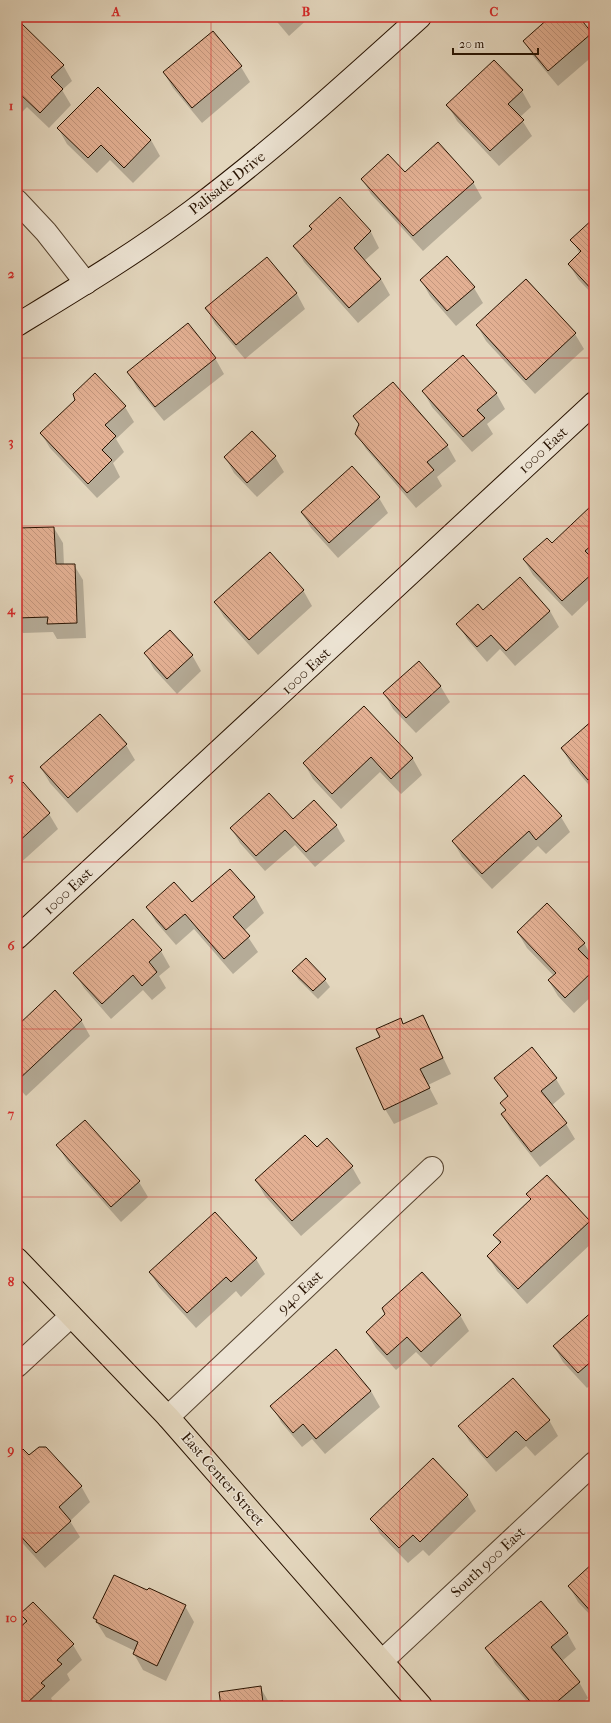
<svg xmlns="http://www.w3.org/2000/svg" width="611" height="1723" viewBox="0 0 611 1723" font-family="'IM FELL French Canon',serif">
  <defs>
    <pattern id="building-back-hatch" width="6" height="6" patternUnits="userSpaceOnUse"><rect width="6" height="6" fill="#e3b093"/><path d="M-1 5l2 2M0 0l6 6M5-1l2 2" fill="none" stroke="#c3967d"/></pattern>
  </defs>
  <rect width="100%" height="100%" fill="#e3d6bd"/>
  <filter id="stains"><feTurbulence type="fractalNoise" baseFrequency=".005" numOctaves="4"/><feColorMatrix values="0 0 0 0 .2 0 0 0 0 .09 0 0 0 0 .02 0 0 0 .5 -.17"/></filter>
  <radialGradient id="worn" r=".72"><stop offset=".6" stop-color="#630" stop-opacity="0"/><stop offset="1" stop-color="#630" stop-opacity=".3"/></radialGradient>
  <g fill="#0003">
    <path d="M273,17H310L289,36Z"/>
    <path d="M552,17H577L594,38V55L558,86L533,56L524,41Z"/>
    <path d="M17,26L63,65L72,81L62,90L71,105L49,128L27,107L22,112L17,107Z"/>
    <path d="M213,32L241,67L250,82L202,123L173,88L164,73Z"/>
    <path d="M522,91L531,107L520,117L532,136L499,166L457,121L448,105Z"/>
    <path d="M58,128L151,140L160,156L133,183L110,160L97,173L67,144Z"/>
    <path d="M405,174L473,182L482,198L423,251L371,194L362,179Z"/>
    <path d="M340,198L371,232L379,248L364,261L381,279L390,295L358,323L304,262L295,246L312,230L310,226Z"/>
    <path d="M594,219V296L578,279L569,264L580,254L572,240Z"/>
    <path d="M267,258L297,294L305,309L245,359L215,324L206,308Z"/>
    <path d="M421,280L474,288L483,303L456,326L430,296Z"/>
    <path d="M526,281L575,334L584,349L535,394L486,341L477,325Z"/>
    <path d="M215,358L224,374L164,421L137,388L128,372Z"/>
    <path d="M95,374L125,407L134,422L116,439L124,452L113,463L120,477L97,498L50,448L41,433L76,400Z"/>
    <path d="M423,391L496,393L505,409L487,424L493,434L472,452L432,407Z"/>
    <path d="M354,416L447,445L456,461L437,477L442,486L416,508L366,449L357,434L360,426Z"/>
    <path d="M252,432L275,457L284,472L257,497L234,473L225,457Z"/>
    <path d="M352,468L379,498L388,513L338,558L311,528L302,513Z"/>
    <path d="M594,508V595L572,616L533,575L524,560L552,544Z"/>
    <path d="M54,528L63,543L64,565H74L83,580L86,638L57,639L53,632L23,633L17,624V529Z"/>
    <path d="M520,578L550,611L559,627L515,666L500,649L487,662L467,639L458,624L483,611Z"/>
    <path d="M303,590L312,606L258,655L224,617L215,602Z"/>
    <path d="M145,653L192,655L201,671L177,694L154,669Z"/>
    <path d="M17,660L22,670L17,677Z"/>
    <path d="M418,662L441,687L450,702L416,733L393,709L384,693Z"/>
    <path d="M364,707L413,759L422,775L401,794L380,772L341,809L313,779L304,763Z"/>
    <path d="M594,720V791L571,764L562,749Z"/>
    <path d="M126,745L135,760L77,813L50,783L41,768Z"/>
    <path d="M23,784L49,814L58,829L17,866V789Z"/>
    <path d="M561,817L570,832L546,854L538,846L492,889L462,857L453,841Z"/>
    <path d="M292,821L336,825L345,841L315,867L295,845L265,871L240,843L231,828Z"/>
    <path d="M230,870L255,897L264,913L244,931L258,952L233,974L194,929L176,945L156,922L147,907L192,904Z"/>
    <path d="M518,933L584,943L593,959L590,962L594,966V994L574,1013L558,996L549,981L554,976L527,948Z"/>
    <path d="M161,951L170,967L159,976L166,988L152,1000L143,990L111,1019L84,988L75,973Z"/>
    <path d="M294,971L325,980L330,987L318,999L298,979Z"/>
    <path d="M423,1016L451,1074L428,1085L438,1104L394,1124L385,1109L404,1025Z"/>
    <path d="M81,1020L90,1036L26,1096L17,1086V1027Z"/>
    <path d="M532,1049L556,1079L565,1094L551,1106L566,1124L575,1139L540,1167L511,1130L502,1115L506,1111L502,1103L508,1098L495,1078Z"/>
    <path d="M85,1121L139,1182L148,1197L121,1222L67,1161L58,1146Z"/>
    <path d="M327,1139L352,1167L361,1183L301,1236L265,1196L256,1180L317,1149Z"/>
    <path d="M528,1194L589,1222L594,1230V1241L527,1304L497,1271L488,1256L500,1244L494,1235L531,1200Z"/>
    <path d="M214,1213L256,1259L265,1274L241,1297L236,1291L196,1328L159,1287L150,1272Z"/>
    <path d="M594,1311V1382L587,1388L563,1362L554,1346Z"/>
    <path d="M460,1315L469,1331L431,1367L416,1352L396,1370L376,1348L367,1333Z"/>
    <path d="M371,1391L380,1407L325,1454L312,1439L302,1447L281,1422L272,1406Z"/>
    <path d="M549,1420L558,1436L535,1456L526,1446L496,1472L469,1441L460,1426Z"/>
    <path d="M17,1457H29L81,1486L90,1502L70,1521L80,1537L45,1568L17,1537Z"/>
    <path d="M467,1495L476,1511L429,1556L423,1550L408,1563L380,1534L372,1519Z"/>
    <path d="M594,1563V1619L578,1602L569,1586Z"/>
    <path d="M148,1591L185,1606L194,1622L166,1681L143,1670L134,1654L135,1651L106,1637L94,1618Z"/>
    <path d="M21,1614L73,1645L82,1660L67,1674L70,1680L51,1698L53,1702L49,1706H17V1632L26,1623Z"/>
    <path d="M567,1633L576,1649L562,1661L579,1682L588,1698L579,1706H531L495,1664L487,1649Z"/>
    <path d="M260,1687L270,1704L283,1702L285,1706H222Z"/>
  </g>
  <g fill="url(#building-back-hatch)" stroke="#271200">
    <path d="M550,17H579L592,33L548,71L523,41Z"/>
    <path d="M20,22L64,65L51,77L63,89L40,113L18,92L17,93V25Z"/>
    <path d="M213,31L242,66L192,108L163,72Z"/>
    <path d="M494,60L523,90L508,104L524,120L490,151L446,105Z"/>
    <path d="M98,87L151,140L124,168L101,145L88,158L57,128Z"/>
    <path d="M438,142L474,182L413,236L361,179L388,154L405,172Z"/>
    <path d="M340,197L371,231L354,248L381,279L349,308L293,246L312,229L309,226Z"/>
    <path d="M594,218V292L568,264L581,251L570,240Z"/>
    <path d="M447,256L475,287L447,311L420,280Z"/>
    <path d="M267,257L297,293L236,345L205,308Z"/>
    <path d="M526,279L576,333L526,380L476,325Z"/>
    <path d="M188,323L216,358L155,407L127,372Z"/>
    <path d="M463,355L497,393L477,410L485,418L463,437L422,391Z"/>
    <path d="M95,373L126,406L105,425L116,436L102,450L112,460L88,484L40,433L75,400L73,394Z"/>
    <path d="M393,382L448,445L427,462L434,470L407,493L355,434L359,424L353,416Z"/>
    <path d="M252,431L276,456L247,483L224,457Z"/>
    <path d="M352,466L380,497L329,543L301,512Z"/>
    <path d="M592,505L594,507V543L585,551L594,560V572L562,601L523,559L547,538L552,543Z"/>
    <path d="M54,527L56,564H75L77,623L47,624L48,617L17,618V528Z"/>
    <path d="M270,552L304,590L249,640L214,602Z"/>
    <path d="M520,577L550,611L506,651L491,635L477,647L456,624L478,604L483,610Z"/>
    <path d="M170,630L193,655L167,679L144,653Z"/>
    <path d="M419,661L441,686L406,718L383,693Z"/>
    <path d="M364,706L413,758L391,779L371,757L332,794L303,763Z"/>
    <path d="M100,714L127,744L68,798L40,767Z"/>
    <path d="M594,719V774L588,780L561,748Z"/>
    <path d="M524,775L562,816L536,840L529,831L482,874L452,841Z"/>
    <path d="M23,782L50,813L17,843V788Z"/>
    <path d="M269,793L293,819L314,800L337,825L306,852L285,830L256,856L230,828Z"/>
    <path d="M230,869L255,897L233,917L250,936L224,959L185,914L166,930L146,907L174,882L192,902Z"/>
    <path d="M547,903L585,943L578,949L594,965V970L565,998L548,980L556,973L517,932Z"/>
    <path d="M133,919L162,950L149,962L157,972L142,986L133,975L102,1004L73,973Z"/>
    <path d="M306,958L326,979L313,991L292,971Z"/>
    <path d="M55,990L82,1020L17,1081V1026Z"/>
    <path d="M423,1015L443,1058L420,1069L430,1088L384,1110L356,1048L380,1037L376,1029L401,1018L403,1024Z"/>
    <path d="M532,1047L557,1078L541,1091L567,1123L531,1152L501,1114L506,1110L500,1103L508,1096L494,1078Z"/>
    <path d="M85,1120L140,1181L111,1207L56,1145Z"/>
    <path d="M305,1135L317,1147L327,1138L353,1166L292,1221L255,1180Z"/>
    <path d="M547,1175L590,1221L518,1289L487,1256L501,1242L493,1235L531,1199L526,1194Z"/>
    <path d="M215,1212L257,1258L231,1282L226,1277L187,1313L149,1272Z"/>
    <path d="M422,1272L461,1315L421,1352L407,1337L387,1355L366,1332L385,1314L382,1308Z"/>
    <path d="M594,1310V1359L578,1373L553,1346Z"/>
    <path d="M336,1349L371,1391L316,1439L303,1424L293,1433L270,1406Z"/>
    <path d="M513,1378L550,1420L526,1441L516,1431L487,1458L458,1426Z"/>
    <path d="M39,1447H46L82,1486L59,1507L71,1521L36,1553L17,1532V1455L23,1449L29,1455Z"/>
    <path d="M433,1458L468,1495L420,1542L413,1535L399,1548L370,1519Z"/>
    <path d="M594,1562V1615L568,1586Z"/>
    <path d="M114,1575L147,1590L149,1588L186,1605L157,1666L133,1654L138,1642L96,1622L97,1620L93,1618Z"/>
    <path d="M541,1601L568,1633L551,1647L580,1682L552,1706H534L485,1648Z"/>
    <path d="M33,1602L74,1644L57,1660L62,1664L41,1683L45,1686L24,1706L20,1704L17,1706V1630L27,1621L20,1614Z"/>
    <path d="M261,1686L263,1703L283,1701L284,1706H221L219,1692Z"/>
  </g>
  <g fill="none" stroke-linecap="round" stroke-linejoin="round">
    <defs>
      <g id="street">
        <path d="M17,201L46,232L86,283"/>
        <path d="M17,1366L71,1316"/>
        <path d="M168,1417L432,1168"/>
        <path d="M382,1661L594,1463"/>
      </g>
      <g id="secondary">
        <path d="M17,325C76,289 136,253 192,211C272,151 346,84 420,17"/>
        <path d="M17,938L594,403"/>
      </g>
      <path id="primary" d="M17,1259L168,1417L421,1706"/>
    </defs>
    <use href="#street" stroke="#56432f" stroke-width="24"/>
    <use href="#secondary" stroke="#271200" stroke-width="24"/>
    <use href="#primary" stroke="#271200" stroke-width="24"/>
    <use href="#street" stroke="#ede4d4" stroke-width="22"/>
    <use href="#secondary" stroke="#ede4d4" stroke-width="22"/>
    <use href="#primary" stroke="#e3d6bd" stroke-width="22"/>
  </g>
  <path fill="none" stroke="#d62828" stroke-width="1" stroke-opacity="0.55" d="M211,17V1706M400,17V1706M17,190H594M17,358H594M17,526H594M17,694H594M17,862H594M17,1029H594M17,1197H594M17,1365H594M17,1533H594"/>
  <g text-anchor="middle" dominant-baseline="central" stroke-width="3" stroke-linejoin="round" paint-order="stroke">
    <g font-size="15" fill="#271200" stroke="#ede4d4">
      <text transform="translate(227 183) rotate(-38)">Palisade Drive</text>
      <text transform="translate(543 450) rotate(-43)">1000 East</text>
      <text transform="translate(306 671) rotate(-43)">1000 East</text>
      <text transform="translate(68 891) rotate(-43)">1000 East</text>
      <text transform="translate(300 1292) rotate(-43)">940 East</text>
      <text transform="translate(223 1479) rotate(49)">East Center Street</text>
      <text transform="translate(488 1562) rotate(-43)">South 900 East</text>
    </g>
  </g>
  <rect width="611" height="1723" fill="none" stroke="#e3d6bd" stroke-width="44"/>
  <path d="M453 48v6h85v-6" fill="none" stroke="#271200" stroke-width="2"/>
  <text x="459" y="48" font-size="12" fill="#271200" stroke="#ede4d4" stroke-width="3" paint-order="stroke">20 m</text>
  <rect x="22" y="22" width="567" height="1679" fill="none" stroke="#d62828" stroke-width="1.5"/>
  <g font-size="13" text-anchor="middle" font-weight="bold" fill="#d62828">
    <text x="116" y="16">A</text>
    <text x="306" y="16">B</text>
    <text x="494" y="16">C</text>
    <text x="11" y="110">1</text>
    <text x="11" y="278">2</text>
    <text x="11" y="446">3</text>
    <text x="11" y="614">4</text>
    <text x="11" y="782">5</text>
    <text x="11" y="950">6</text>
    <text x="11" y="1118">7</text>
    <text x="11" y="1286">8</text>
    <text x="11" y="1454">9</text>
    <text x="11" y="1622">10</text>
  </g>
  <rect width="100%" height="100%" filter="url(#stains)"/>
  <rect width="100%" height="100%" fill="url(#worn)"/>
</svg>
